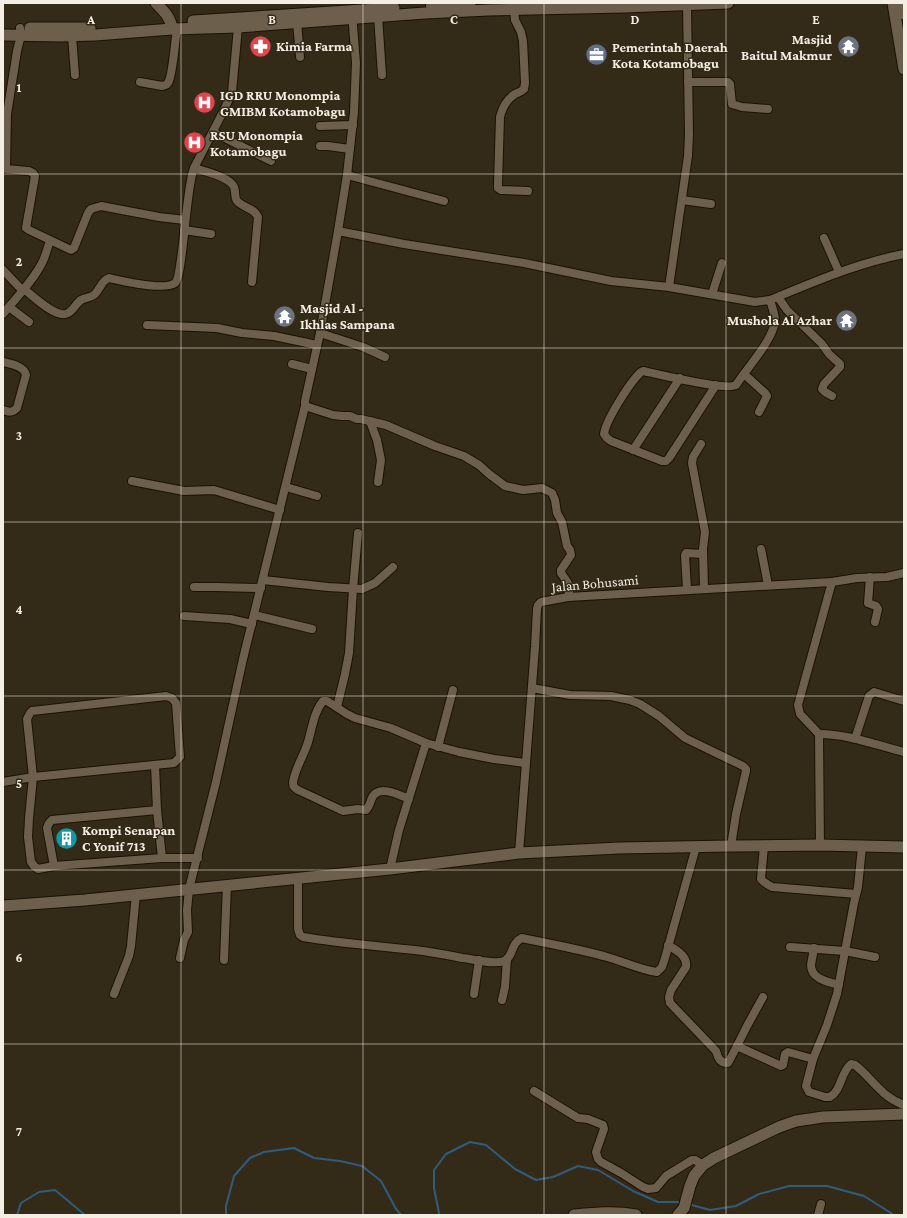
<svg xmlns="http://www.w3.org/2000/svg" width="907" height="1218" viewBox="0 0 907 1218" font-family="'Crimson Pro',serif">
  <rect width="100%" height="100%" fill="#342a18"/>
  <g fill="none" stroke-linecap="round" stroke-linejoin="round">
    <g stroke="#2f5c7f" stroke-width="2">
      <path d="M688,1204L710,1210L736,1206L759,1194L789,1186H827L864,1196L894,1215"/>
      <path d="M17,1215L21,1203L39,1192L55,1190L85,1215"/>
      <path d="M226,1215V1206L234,1176L250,1158L264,1152L294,1148L314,1158L340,1161L362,1166L381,1181L396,1209L401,1215"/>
      <path d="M438,1215L439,1213L434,1188V1170L446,1154L470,1142L486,1145L515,1169L536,1180L553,1177L578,1166L598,1170L633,1191L658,1202H682"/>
    </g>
    <defs>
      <g id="street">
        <path d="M430,3V6"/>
        <path d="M514,10L515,20L521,32L523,41L525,83L524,89C521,92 518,93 515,94C507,99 502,109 500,117L498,184V188L501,190L528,191"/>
        <path d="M378,16L382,75"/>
        <path d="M297,22L300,57"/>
        <path d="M72,36L75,75"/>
        <path d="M140,82L162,86C165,85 166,86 168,83C173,75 175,40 177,29"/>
        <path d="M688,82H728L730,84L732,104L742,107L768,109"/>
        <path d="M3,114H7L17,51L21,35L20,28"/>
        <path d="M320,126L353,125"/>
        <path d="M213,132L271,161"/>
        <path d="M320,146H328L350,149"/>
        <path d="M194,168C204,171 230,177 234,187C236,192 234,199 238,202C245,208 255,209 258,217L252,282"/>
        <path d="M347,175L444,201"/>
        <path d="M682,200L711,204"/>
        <path d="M184,230L211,234"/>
        <path d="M338,231L404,244L524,263L611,281L669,287L755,302L770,300C814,282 857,263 904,254"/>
        <path d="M824,238L839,272"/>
        <path d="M50,240L71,250L74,248L88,213L91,209L101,206L159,217L185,220"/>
        <path d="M3,270L23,291"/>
        <path d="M669,287L688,156L689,135L687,4"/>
        <path d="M24,289C33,296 57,320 68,313C74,310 76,303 81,300C86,297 91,298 95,294C100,289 102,280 109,278C122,281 165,291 175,283C183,277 186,186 194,168L225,108L232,92L238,27"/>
        <path d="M712,294L722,263"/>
        <path d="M778,297L787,310L822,344L829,354L840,364V367L824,384L822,389L825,392L832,396"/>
        <path d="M9,307L29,322"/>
        <path d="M3,314C16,298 34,280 43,261C46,254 48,247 50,240L29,230L26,228L35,176L33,173L29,171L6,169L7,114"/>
        <path d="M147,325L217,328L242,333L274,336L317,345"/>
        <path d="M320,333L363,347L385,357"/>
        <path d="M3,362C11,364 24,366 26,375L17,408C12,413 9,412 3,410"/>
        <path d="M292,364L312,369"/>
        <path d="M744,374L765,393L767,396L759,412"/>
        <path d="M716,385L669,458L666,461H662L611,441L607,438L604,434C606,420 630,382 641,372L643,371C658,374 727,391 736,385C747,368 773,340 775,321C775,314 772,307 770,300"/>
        <path d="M305,406L333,415L342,416H350L357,419H361L386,425L435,446L464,456L479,465L489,474L505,486L523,490L542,488L552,493L555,500L557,513L562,522L567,546L570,550L571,555L561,570V573C567,582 572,585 568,597"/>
        <path d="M370,421L377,440L381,460L378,482"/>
        <path d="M701,444L693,457L692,463L705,532L703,549L704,588"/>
        <path d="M633,450L680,378"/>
        <path d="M132,481L184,491L214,490L280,510"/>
        <path d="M286,487L317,496"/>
        <path d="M761,549L768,585"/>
        <path d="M870,577L868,603L876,606L878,609L875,622"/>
        <path d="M263,580L328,587L362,589L375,583L393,567"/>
        <path d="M194,587H216L261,588"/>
        <path d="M687,589L685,555L686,553L703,554"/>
        <path d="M254,615L312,629"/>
        <path d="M184,616L230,619L252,624"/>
        <path d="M532,688L570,695L611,696L630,700L640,704L659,716L685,738L743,766L746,769V771L736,814L731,846"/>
        <path d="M337,707L345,674L349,653L353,589L358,533"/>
        <path d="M819,734C848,734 876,745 904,752"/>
        <path d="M855,739L869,696L874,692L904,701"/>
        <path d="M438,747L453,690"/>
        <path d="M155,765L157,810L162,858"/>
        <path d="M3,782L33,777L174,763L180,757L176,703L172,698L166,696L32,711L30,713L27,719L33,777L29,818L28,837L31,862L34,866L38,869L54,866L162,858H198"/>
        <path d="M409,799C399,795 381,785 373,796C370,801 370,806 366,810L358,809L343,811L298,790C295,788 293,787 293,783C294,771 303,757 307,745C312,731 313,713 323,701H327L347,714L355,718L391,728L426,743L459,752L494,759L525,763"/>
        <path d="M820,845L819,734L800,714L798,705L832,582"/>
        <path d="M764,846L761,879C764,883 768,885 772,887L856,894"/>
        <path d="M862,847L858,887L854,903L837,994L827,1025L813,1059L806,1086L809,1092L825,1097H830C842,1090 840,1073 851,1064L855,1065C873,1079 880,1096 904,1105"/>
        <path d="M519,853L535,647L537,609L538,605L541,602L568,597L832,582L857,578L887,577L904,573"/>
        <path d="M54,866L47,828L49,823L52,820L157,810"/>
        <path d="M390,869L399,830L426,743"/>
        <path d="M298,877V929L300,935L303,937C343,944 383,946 423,951C436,953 449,955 462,958C473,959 494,965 504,961C514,957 510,943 522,938C550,944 579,949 607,957C622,961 641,970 657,972L662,967L665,958L696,847"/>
        <path d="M668,945C676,950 688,956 686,967L671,990L669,997L670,1003L716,1051C718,1058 720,1063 728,1063L737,1046L781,1066L783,1065L785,1054L788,1052L813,1059"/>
        <path d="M790,947L845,951L875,957"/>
        <path d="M814,948C813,954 812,959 811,965C811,979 828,982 839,985"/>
        <path d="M180,958L184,940L188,932L187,910L189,889L216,782L243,659L305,406V401L320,333L338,231L347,175L354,112L356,63L352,13"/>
        <path d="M224,960L227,885"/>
        <path d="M114,994L129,956L131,946L136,894"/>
        <path d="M474,994L479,960"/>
        <path d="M502,1000L505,987L507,959"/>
        <path d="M737,1046L747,1026L763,997"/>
        <path d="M534,1091L578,1118L588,1119L603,1125L604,1129L596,1152L598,1159L601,1162L621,1173L643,1187L648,1189L656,1188L666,1176L692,1160H695L703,1165"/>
        <path d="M818,1215L821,1204"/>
      </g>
      <g id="secondary">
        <path d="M156,3C164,11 171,18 172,29"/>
        <path d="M893,3L904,69"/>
        <path d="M902,3L904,14"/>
        <path d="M439,5L470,3"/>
        <path d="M193,21L394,8"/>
        <path d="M30,28H90"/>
        <path d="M3,35L60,36L95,35L172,29L238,27L425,13L489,10L625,7L728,3"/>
        <path d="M3,906L85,900L390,869L519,853L619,848L731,846L820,845L904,847"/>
        <path d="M574,1215C595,1213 615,1211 636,1215"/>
        <path d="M678,1215L684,1208L690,1186L694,1176L703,1165L714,1158L779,1127L796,1121L823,1117L904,1114"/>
      </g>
    </defs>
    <use href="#street" stroke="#1c1203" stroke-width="10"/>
    <use href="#secondary" stroke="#1c1203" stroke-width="13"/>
    <use href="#street" stroke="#6c604c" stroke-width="8"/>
    <use href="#secondary" stroke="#6c604c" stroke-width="11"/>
  </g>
  <path fill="none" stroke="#f5eee3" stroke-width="1" stroke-opacity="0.55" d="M181,3V1215M363,3V1215M544,3V1215M726,3V1215M3,174H904M3,348H904M3,522H904M3,696H904M3,870H904M3,1044H904"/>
  <defs>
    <symbol id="pharmacy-disc" viewBox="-11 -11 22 22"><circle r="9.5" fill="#e0444e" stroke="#342a18"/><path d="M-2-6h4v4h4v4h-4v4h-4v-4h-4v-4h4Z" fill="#fff"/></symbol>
    <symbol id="temple-disc" viewBox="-11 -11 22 22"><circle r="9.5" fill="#6b7280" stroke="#342a18"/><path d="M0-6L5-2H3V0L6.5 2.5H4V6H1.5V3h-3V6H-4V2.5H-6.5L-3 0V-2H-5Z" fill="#fff"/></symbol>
    <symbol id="office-disc" viewBox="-11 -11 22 22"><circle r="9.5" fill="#5c6f8a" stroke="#342a18"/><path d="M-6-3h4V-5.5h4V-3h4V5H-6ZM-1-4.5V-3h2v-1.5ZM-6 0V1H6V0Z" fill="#fff"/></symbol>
    <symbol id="hospital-disc" viewBox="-11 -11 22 22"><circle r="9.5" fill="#e0444e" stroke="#342a18"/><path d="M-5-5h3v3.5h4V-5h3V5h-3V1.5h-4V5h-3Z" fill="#fff"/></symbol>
    <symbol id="building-disc" viewBox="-11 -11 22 22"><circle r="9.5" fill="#0f9aa8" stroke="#342a18"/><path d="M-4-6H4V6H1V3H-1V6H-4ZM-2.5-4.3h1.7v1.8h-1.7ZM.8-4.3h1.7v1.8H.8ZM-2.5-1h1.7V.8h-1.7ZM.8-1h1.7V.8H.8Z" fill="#fff"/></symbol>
  </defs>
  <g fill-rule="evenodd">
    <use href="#pharmacy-disc" x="248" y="34" width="25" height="25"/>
    <use href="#temple-disc" x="836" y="34" width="25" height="25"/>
    <use href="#office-disc" x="584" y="42" width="25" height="25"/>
    <use href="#hospital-disc" x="192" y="90" width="25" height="25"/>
    <use href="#hospital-disc" x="182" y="130" width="25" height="25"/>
    <use href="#temple-disc" x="272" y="304" width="25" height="25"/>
    <use href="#temple-disc" x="834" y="308" width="25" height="25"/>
    <use href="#building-disc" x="54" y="826" width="25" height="25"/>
  </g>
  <g text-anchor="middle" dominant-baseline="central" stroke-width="3" stroke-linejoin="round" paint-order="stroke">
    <g font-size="14" font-weight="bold" fill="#f5eee3" stroke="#342a18" text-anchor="start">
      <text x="832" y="39" text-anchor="end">Masjid<tspan x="832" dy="16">Baitul Makmur</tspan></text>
      <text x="276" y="46">Kimia Farma</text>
      <text x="612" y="47">Pemerintah Daerah<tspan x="612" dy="16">Kota Kotamobagu</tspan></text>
      <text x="220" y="95">IGD RRU Monompia<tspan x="220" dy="16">GMIBM Kotamobagu</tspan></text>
      <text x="210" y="135">RSU Monompia<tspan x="210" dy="16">Kotamobagu</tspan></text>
      <text x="300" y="308">Masjid Al -<tspan x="300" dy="16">Ikhlas Sampana</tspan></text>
      <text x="832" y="320" text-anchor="end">Mushola Al Azhar</text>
      <text x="82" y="830">Kompi Senapan<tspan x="82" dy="16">C Yonif 713</tspan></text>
    </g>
    <g font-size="14" fill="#f5eee3" stroke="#342a18">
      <text transform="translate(595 583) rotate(-5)">Jalan Bohusami</text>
    </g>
  </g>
  <g font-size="13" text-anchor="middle" font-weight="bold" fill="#f5eee3" stroke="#342a18" stroke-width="3" stroke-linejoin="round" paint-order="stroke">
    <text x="91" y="24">A</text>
    <text x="272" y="24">B</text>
    <text x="454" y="24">C</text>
    <text x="635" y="24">D</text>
    <text x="816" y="24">E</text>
    <text x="19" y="92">1</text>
    <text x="19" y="266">2</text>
    <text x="19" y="440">3</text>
    <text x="19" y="614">4</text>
    <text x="19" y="788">5</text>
    <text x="19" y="962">6</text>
    <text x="19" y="1136">7</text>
  </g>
  <rect width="907" height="1218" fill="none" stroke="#f5eee3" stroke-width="8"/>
</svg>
